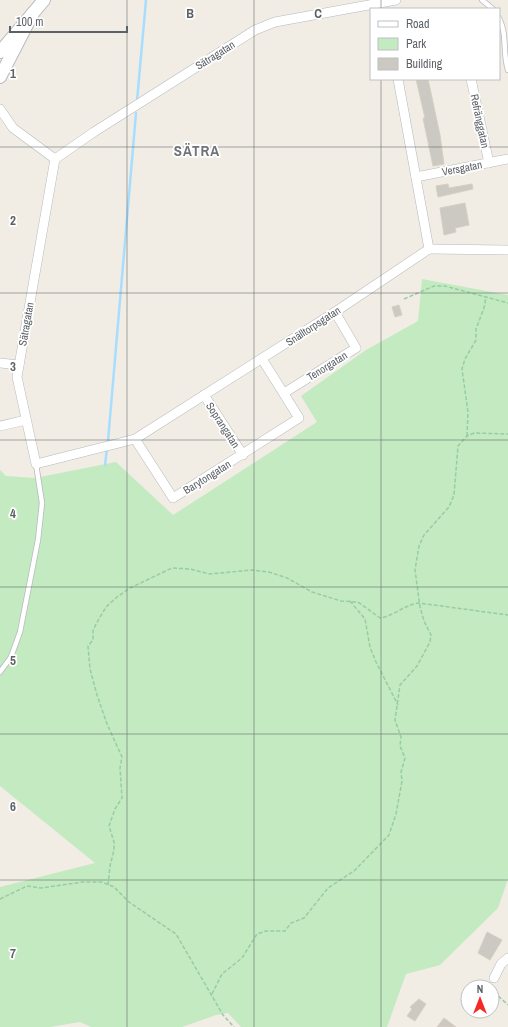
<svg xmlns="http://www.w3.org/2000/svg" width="508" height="1027" viewBox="0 0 508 1027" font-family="'Archivo Narrow',sans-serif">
  <rect width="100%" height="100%" fill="#f1ede5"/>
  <path fill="#c3eac0" d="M422,279L508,295V879L498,908L440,965L406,974L387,1027H241L228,1013L216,1015L182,1027H91L80,1022L50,1027H0V887L95,863L0,786V470L6,476L35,478L116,462L173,515L317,422L301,396L366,350L418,321Z"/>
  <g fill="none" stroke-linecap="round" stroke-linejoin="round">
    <g stroke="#a7deff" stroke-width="2.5">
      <path d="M137,101L146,0"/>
      <path d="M108,441L136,113"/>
      <path d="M105,465L107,448"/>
    </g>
  </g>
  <g fill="#ccc8c2" stroke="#d6cfc3">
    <path d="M416,79H428L440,135L444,164L433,166L423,118H425Z"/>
    <path d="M448,184L449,188L472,184L473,189L438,197L436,186Z"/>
    <path d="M465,203L469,225L455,228L456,232L444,235L440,208Z"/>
    <path d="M399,305L402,315L395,317L392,307Z"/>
    <path d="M487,932L502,940L490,960L478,953Z"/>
    <path d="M419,999L426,1004L415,1021L407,1016L412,1009L410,1007Z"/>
    <path d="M444,1018L456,1027H437Z"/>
  </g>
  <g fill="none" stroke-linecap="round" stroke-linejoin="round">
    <defs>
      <g id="service">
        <path d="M482,0L493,9"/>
        <path d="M499,18C508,37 502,51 508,70"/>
        <path d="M0,672L11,657L20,632L38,540L42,503L36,464"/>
      </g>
      <g id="minor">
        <path d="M398,79L429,249"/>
        <path d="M471,79L489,163"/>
        <path d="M0,109L13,128L55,159L94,132L255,30L275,22L396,0"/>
        <path d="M55,159L17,377L36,464L135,439L335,312L429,249"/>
        <path d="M416,177L508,159"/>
        <path d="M429,249L508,250"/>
        <path d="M0,363L19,365"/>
        <path d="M284,393L356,348L335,312"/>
        <path d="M204,395L243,455"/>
        <path d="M0,426L26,420"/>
        <path d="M135,439L173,498L299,418L262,359"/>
        <path d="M494,978L501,964L508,958"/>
      </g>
      <g id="secondary">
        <path d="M0,52L44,0"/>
        <path d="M0,77L33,13"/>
      </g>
    </defs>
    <use href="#service" stroke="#b6b9bd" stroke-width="6"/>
    <use href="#minor" stroke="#b6b9bd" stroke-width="10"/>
    <use href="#secondary" stroke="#b7bbc0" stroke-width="14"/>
    <g stroke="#98cca4" stroke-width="1.5" stroke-dasharray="4 2" stroke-linecap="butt">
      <path d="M404,299L434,286H445L508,303"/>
      <path d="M467,436L468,412L462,369L465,359L476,340V329L484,308L486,297"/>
      <path d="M350,601L365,619L370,647L376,662L398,705"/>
      <path d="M108,885L110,866L114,850V842L109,826L115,809L122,798L120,768L122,757L107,724L97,695L90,669L88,646L93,640V631L96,624L106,607L117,597L130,588L172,568L190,569L210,574L252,570L269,572L287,578L312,592L325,596L341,601L358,602L380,618C394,616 404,605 419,603L508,615"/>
      <path d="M0,899L27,886L41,888L83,882H102L114,887L129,902L176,934L223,1015L234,1027"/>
      <path d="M494,986V992L508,1005"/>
      <path d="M212,994L222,974L242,958L257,934L266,931H285L291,923L304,918L328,888L354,871L389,835L396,814L402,781L401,772L405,758L400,746L401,737L395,720L400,685L417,666L430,642L431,635L424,621L420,607L415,570L419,546L424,535L449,507L454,495L458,446L467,436L474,433L508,434"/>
    </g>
    <use href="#service" stroke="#fff" stroke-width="4.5"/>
    <use href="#minor" stroke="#fff" stroke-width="9"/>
    <use href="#secondary" stroke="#fff" stroke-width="12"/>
  </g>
  <path fill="none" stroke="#5d6267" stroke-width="1" stroke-opacity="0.55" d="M127,0V1027M254,0V1027M381,0V9M381,79V1027M0,147H508M0,293H508M0,440H508M0,587H508M0,734H508M0,880H508"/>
  <g text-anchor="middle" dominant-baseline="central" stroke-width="3.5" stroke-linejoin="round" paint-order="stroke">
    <g font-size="11" fill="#5d6267" stroke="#fff">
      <text transform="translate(215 55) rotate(-32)">Sätragatan</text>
      <text transform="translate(480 121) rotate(78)">Refränggatan</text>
      <text transform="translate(462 168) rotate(-11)">Versgatan</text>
      <text transform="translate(26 324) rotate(-80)">Sätragatan</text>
      <text transform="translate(313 326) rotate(-33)">Snälltorpsgatan</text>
      <text transform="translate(327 366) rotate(-32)">Tenorgatan</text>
      <text transform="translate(223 425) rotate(57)">Soprangatan</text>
      <text transform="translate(207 477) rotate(-32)">Barytongatan</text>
    </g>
    <g font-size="15" font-weight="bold" letter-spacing="1" fill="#6e7479" stroke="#fff">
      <text x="197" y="150">SÄTRA</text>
    </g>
  </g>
  <g font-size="13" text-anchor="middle" font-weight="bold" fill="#5d6267" stroke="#fff" stroke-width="3.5" stroke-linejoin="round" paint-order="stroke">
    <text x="190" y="18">B</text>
    <text x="318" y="18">C</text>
    <text x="13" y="78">1</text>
    <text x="13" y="225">2</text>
    <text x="13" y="371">3</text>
    <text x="13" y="518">4</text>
    <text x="13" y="665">5</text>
    <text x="13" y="811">6</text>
    <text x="13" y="958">7</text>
  </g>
  <rect x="370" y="8" width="130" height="72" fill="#ffffff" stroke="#bec0c2"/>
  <rect x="378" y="21" width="20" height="6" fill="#ffffff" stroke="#bec0c2"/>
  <text x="406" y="28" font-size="12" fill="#5d6267">Road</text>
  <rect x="378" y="38" width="20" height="12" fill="#c3eac0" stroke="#bec0c2"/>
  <text x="406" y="48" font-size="12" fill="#5d6267">Park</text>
  <rect x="378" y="58" width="20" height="12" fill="#ccc8c2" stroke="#bec0c2"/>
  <text x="406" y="68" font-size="12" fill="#5d6267">Building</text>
  <g transform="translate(480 999)"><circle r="19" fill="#ffffff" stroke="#bec0c2"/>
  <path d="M0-3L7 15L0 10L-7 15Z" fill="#f72925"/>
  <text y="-6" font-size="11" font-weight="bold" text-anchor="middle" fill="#5d6267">N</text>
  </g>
  <path d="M10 26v6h117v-6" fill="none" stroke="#5d6267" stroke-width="2"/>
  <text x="16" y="26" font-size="12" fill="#5d6267" stroke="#ffffff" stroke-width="3" paint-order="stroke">100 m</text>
</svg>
